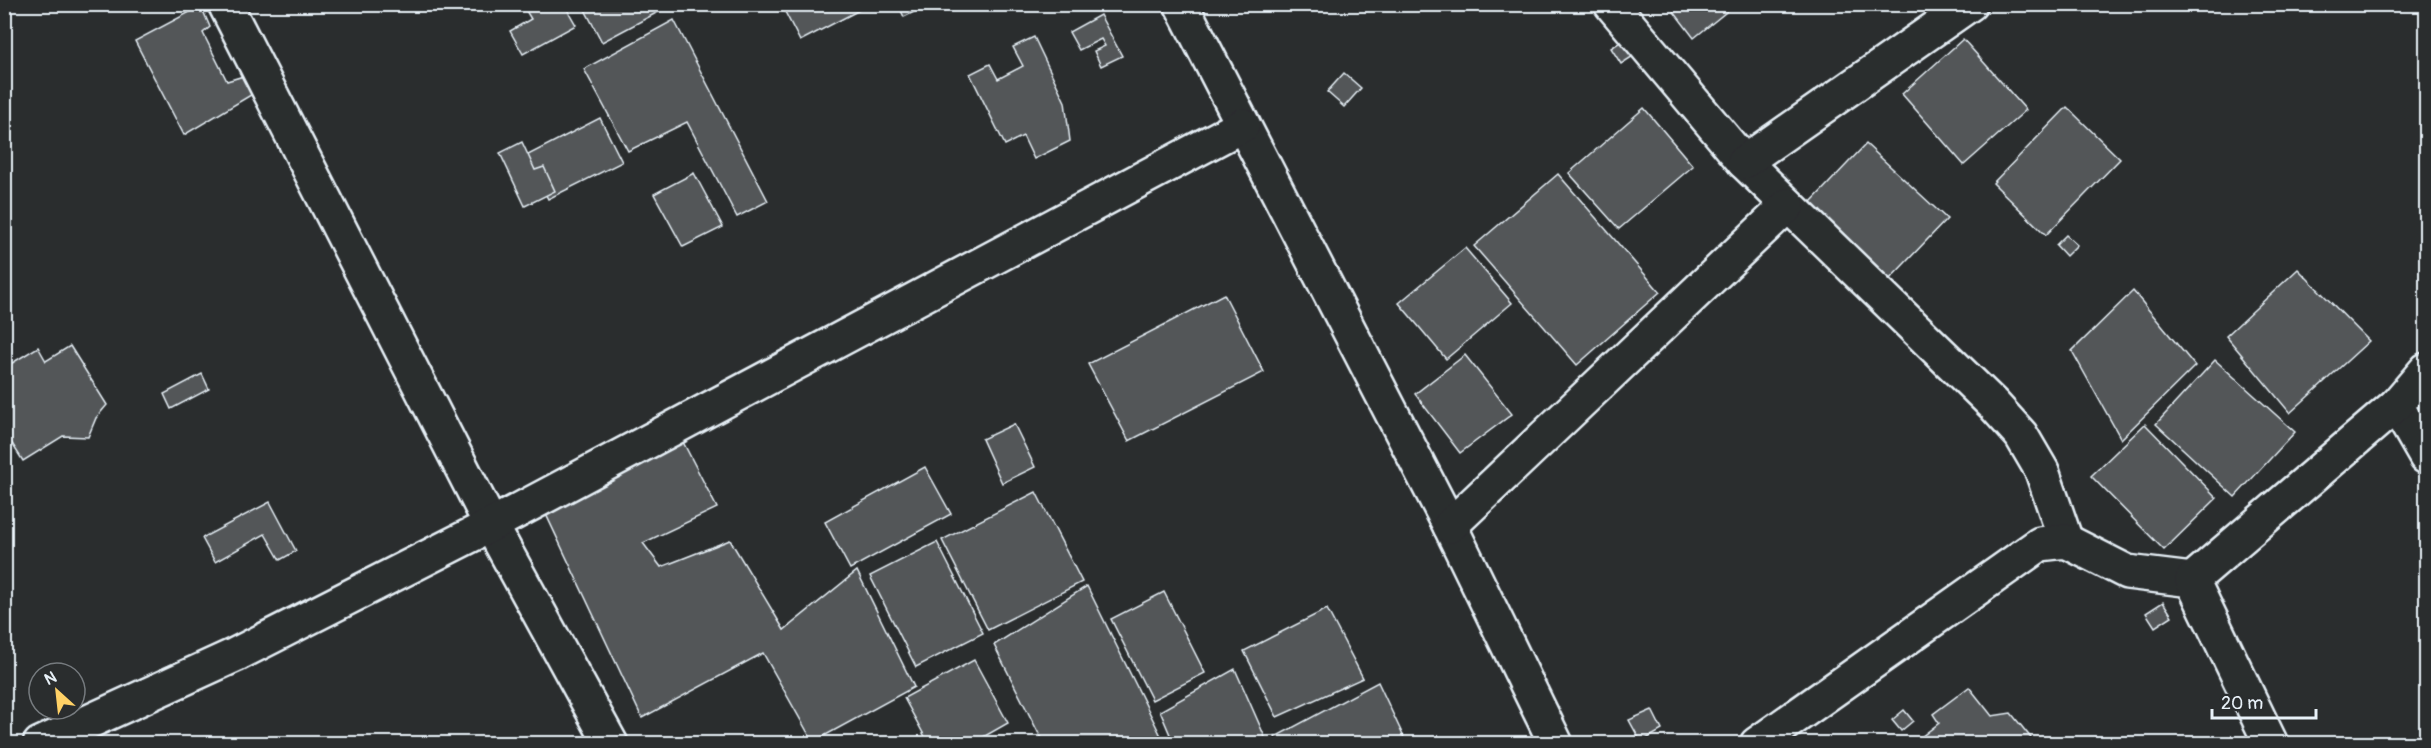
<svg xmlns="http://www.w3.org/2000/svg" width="2431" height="748" viewBox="0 0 2431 748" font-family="Pangolin,sans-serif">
  <rect width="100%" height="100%" fill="#2a2d2e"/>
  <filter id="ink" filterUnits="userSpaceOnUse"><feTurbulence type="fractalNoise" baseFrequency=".0167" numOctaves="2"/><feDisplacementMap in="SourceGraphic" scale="12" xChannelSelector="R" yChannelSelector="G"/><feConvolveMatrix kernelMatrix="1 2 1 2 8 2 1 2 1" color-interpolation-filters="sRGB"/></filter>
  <g filter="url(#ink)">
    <g fill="#535759" stroke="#e8f1f8" stroke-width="1.5">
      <path d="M522,4H564L576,25L523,54L510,31L531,19Z"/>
      <path d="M582,4H673L602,42Z"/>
      <path d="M781,4H868L869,5L800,41Z"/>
      <path d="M898,4H930L904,17Z"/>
      <path d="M1668,4H1736L1694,38Z"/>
      <path d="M201,6L210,27L203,33L227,81L247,75L256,92L184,135L135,41Z"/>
      <path d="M1100,15L1122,56L1101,66L1094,51L1105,46L1101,39L1079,50L1069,32Z"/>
      <path d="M674,20L768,201L737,217L687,122L628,151L584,69Z"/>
      <path d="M1631,35L1641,51L1621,64L1611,48Z"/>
      <path d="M1034,37L1065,102L1070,141L1034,159L1023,136L1005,145L970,74L990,64L998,79L1023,66L1013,47Z"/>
      <path d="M1963,39L2026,110L1964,165L1902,94Z"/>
      <path d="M1344,73L1361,88L1344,107L1327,92Z"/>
      <path d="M2067,107L2120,159L2046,235L1993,183Z"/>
      <path d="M1644,108L1693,166L1619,229L1569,173Z"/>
      <path d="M600,118L622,162L548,199L526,156Z"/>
      <path d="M522,142L535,170L544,167L555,191L525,206L500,153Z"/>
      <path d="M1866,144L1947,219L1886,283L1810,203Z"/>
      <path d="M694,173L723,227L683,247L654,194Z"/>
      <path d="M1558,174L1660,292L1577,365L1474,246Z"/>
      <path d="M2066,235L2077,245L2066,256L2056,245Z"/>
      <path d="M1465,248L1512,303L1446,359L1399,303Z"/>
      <path d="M2298,269L2369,341L2290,413L2226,336Z"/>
      <path d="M2133,291L2195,366L2121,439L2072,351Z"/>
      <path d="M1224,294L1264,372L1129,441L1088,364Z"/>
      <path d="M70,346L107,405L96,418L88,437L63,436L23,461L4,431V368L38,347L46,361Z"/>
      <path d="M1465,355L1512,414L1460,453L1415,394Z"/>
      <path d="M2215,360L2295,432L2235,497L2156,424Z"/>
      <path d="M202,374L209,389L171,409L164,394Z"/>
      <path d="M1014,424L1035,467L1002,483L982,439Z"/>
      <path d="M2145,424L2217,498L2164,550L2091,476Z"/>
      <path d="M683,442L717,508L643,543L661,567L730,540L784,630L857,571L914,687L813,742L763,653L642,718L544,510Z"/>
      <path d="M925,467L951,514L850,569L825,522Z"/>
      <path d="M1036,492L1082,582L988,630L942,540Z"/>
      <path d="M270,502L296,551L280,560L265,534L215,562L202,538Z"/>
      <path d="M937,542L983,633L916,667L870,576Z"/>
      <path d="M1087,586L1165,744H1044L994,645Z"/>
      <path d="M1164,592L1205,673L1152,700L1111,619Z"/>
      <path d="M2163,602L2172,616L2155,627L2146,613Z"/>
      <path d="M1327,609L1363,678L1277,717L1244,651Z"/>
      <path d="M974,660L1008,723L971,744H929L904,698Z"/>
      <path d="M1235,669L1268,744H1174L1160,711Z"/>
      <path d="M1378,682L1407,744H1278L1275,737Z"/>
      <path d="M1969,687L1992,716L2011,713L2031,738L2024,744H1912L1939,723L1933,714Z"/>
      <path d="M1652,710L1662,730L1641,742L1629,720Z"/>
      <path d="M1904,710L1913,721L1901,731L1892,720Z"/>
    </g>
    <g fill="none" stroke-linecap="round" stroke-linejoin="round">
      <defs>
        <g id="minor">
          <path d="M225,4L491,525L611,744"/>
          <path d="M1181,4L1450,526L1556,744"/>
          <path d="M1611,4L1744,162L1993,404L2021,435L2042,471L2066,541"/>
          <path d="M1744,162L1970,4"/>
          <path d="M2396,405L2426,457"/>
          <path d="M1450,526L1788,205"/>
          <path d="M40,744L235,655L491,525L1243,125"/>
          <path d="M1757,744L2040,544L2066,541L2127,572L2192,580"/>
          <path d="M2271,744L2192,580L2396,405L2426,370"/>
        </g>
      </defs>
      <use href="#minor" stroke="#e8f1f8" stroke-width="38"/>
      <use href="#minor" stroke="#2a2d2e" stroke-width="33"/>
    </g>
  </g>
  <rect width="2431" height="748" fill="none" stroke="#2a2d2e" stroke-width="24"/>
  <rect x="12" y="12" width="2407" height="724" fill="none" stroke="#e8f1f8" stroke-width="2" filter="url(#ink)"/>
  <g transform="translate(57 691) rotate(333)"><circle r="28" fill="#2a2d2e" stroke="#767b7f" stroke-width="1.5"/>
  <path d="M0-4.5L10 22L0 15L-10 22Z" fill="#ffd166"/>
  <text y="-9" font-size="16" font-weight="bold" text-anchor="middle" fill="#e8f1f8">N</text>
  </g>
  <path d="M2212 709v9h104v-9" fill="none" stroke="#e8f1f8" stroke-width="3"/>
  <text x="2221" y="709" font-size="18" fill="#e8f1f8" stroke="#2a2d2e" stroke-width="4.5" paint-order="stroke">20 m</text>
</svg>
